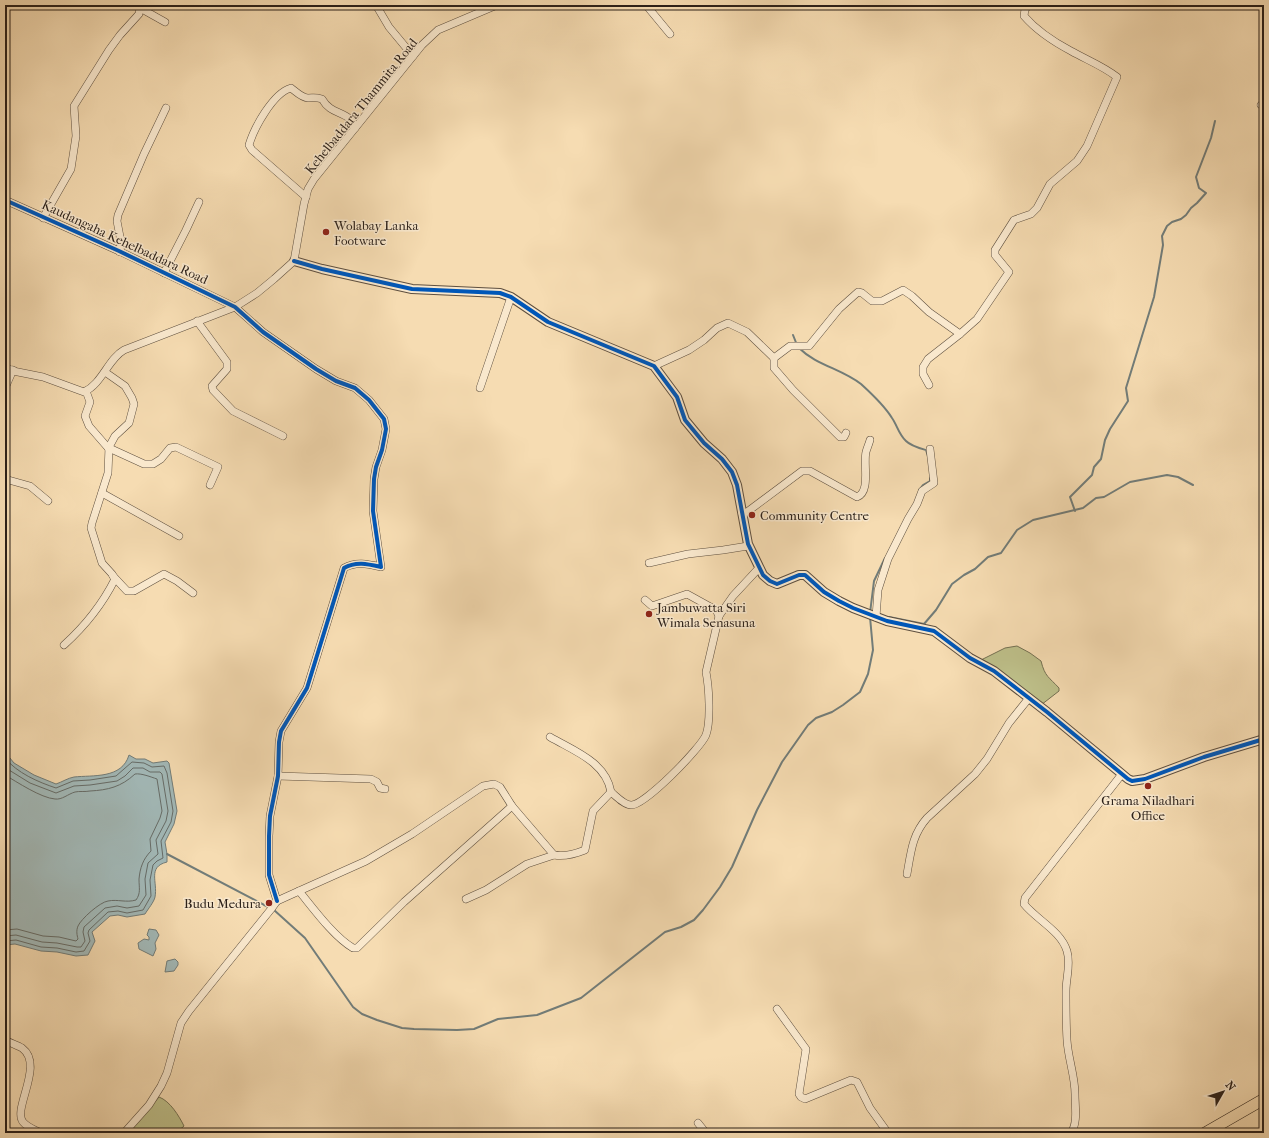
<svg xmlns="http://www.w3.org/2000/svg" width="1269" height="1138" viewBox="0 0 1269 1138" font-family="'IM FELL French Canon',serif">
  <rect width="100%" height="100%" fill="#f6dcb2"/>
  <filter id="stains"><feTurbulence type="fractalNoise" baseFrequency=".005" numOctaves="4"/><feColorMatrix values="0 0 0 0 .2 0 0 0 0 .09 0 0 0 0 .02 0 0 0 .5 -.17"/></filter>
  <radialGradient id="worn" r=".72"><stop offset=".6" stop-color="#630" stop-opacity="0"/><stop offset="1" stop-color="#630" stop-opacity=".3"/></radialGradient>
  <g fill="#bec08a" stroke="#747052">
    <path d="M1017,646L1030,653L1041,661C1045,677 1049,677 1059,688V691L1041,705L981,660L1005,648Z"/>
    <path d="M159,1097C170,1101 179,1116 184,1126L176,1133H128Z"/>
  </g>
  <g fill="#a2b9b8" stroke="#727c78">
    <path d="M5,752L14,763L34,775L56,784C62,782 68,778 74,777C93,775 122,779 129,755L136,759H145L153,763L167,761L169,763L177,811L174,824L165,842L167,854V862C147,867 158,882 155,897C154,902 148,909 145,914L127,917L118,915L110,916L92,932L95,941L88,955L76,956L57,952L41,951L15,944L5,945Z"/>
    <path d="M149,929L156,930L159,935L155,943L156,949L153,956L139,949L138,943L144,939L149,940V937L147,935Z"/>
    <path d="M175,959L178,962V965L174,971L165,972L167,961Z"/>
  </g>
  <g fill="none" stroke-linecap="round" stroke-linejoin="round">
    <g stroke="#666c68" stroke-width="1">
      <path d="M5,758C17,773 38,782 56,788L73,781L90,780L116,776L132,762L144,763L152,767L164,766L167,773L173,811L171,822L161,841L163,858L157,861L153,865L150,880L151,896L143,910L127,913L118,911L108,912L89,930L88,933L90,941L84,951L76,952L57,948L41,947L16,940L5,941"/>
      <path d="M5,766L9,770L30,783L56,793L74,786L90,785L117,781L125,776L133,768H143L150,772H160L162,774L168,811L166,821L156,840L158,854L148,863L145,879L146,895L139,906L127,908L117,906L105,908L84,927L83,932L85,941L81,947H77L57,943L42,942L16,935L5,936"/>
      <path d="M5,775C17,782 41,798 55,799C62,800 68,794 75,792C79,791 85,792 90,791C108,790 121,787 135,774C141,773 151,777 157,779L162,811L160,818L150,839L151,851C143,859 140,868 139,879C139,888 141,893 136,900C126,903 118,899 108,901C100,902 81,919 78,926C76,931 77,935 78,939L76,941L59,937L43,936L17,929L5,930"/>
    </g>
    <g stroke="#727c78" stroke-width="2">
      <path d="M793,335L797,345"/>
      <path d="M799,348C816,365 842,369 861,384C872,394 884,405 892,418C897,425 899,435 906,441C911,446 919,448 926,450L928,456"/>
      <path d="M919,490L923,485L930,481V478"/>
      <path d="M1075,511L1070,497L1092,475L1094,467L1101,459L1105,440L1110,429L1128,401L1126,388L1154,297L1163,245L1162,236L1167,226L1172,222L1181,219L1186,215L1191,208L1197,203L1206,193L1199,188L1196,177L1211,138L1215,121"/>
      <path d="M870,613L874,581L885,558"/>
      <path d="M889,617L924,624L936,610L952,584L964,575L975,569L988,557L1001,553L1017,530L1033,520L1083,508L1096,498L1104,497L1130,482L1167,475L1178,477L1193,485"/>
      <path d="M167,854L270,908"/>
      <path d="M274,910L305,938L353,1007L362,1014L377,1020L402,1028L414,1029L457,1030L474,1029L498,1019L537,1015L581,998L665,932L681,927L694,920L703,910L720,887L732,867L757,810L782,762L808,725L816,718L832,712L843,705L860,692L868,674L873,650L870,617"/>
    </g>
    <defs>
      <g id="minor">
        <path d="M376,5L389,27L413,56"/>
        <path d="M646,5L670,34"/>
        <path d="M140,8L165,22"/>
        <path d="M1261,105L1264,107"/>
        <path d="M306,197L252,150L249,145C254,128 273,93 291,88C295,91 302,98 308,98C314,98 315,97 322,99C330,113 341,111 350,119C352,122 353,125 355,128"/>
        <path d="M5,200L119,251L235,307L263,332L316,369L336,381L355,388L369,400L384,419L386,429L382,450L376,467L374,479L373,511L381,567C368,564 356,561 344,568L307,688L281,731L279,742L278,776L270,816L269,836V875L277,901"/>
        <path d="M43,218L71,169L76,136L74,106L109,50L120,35L139,14L140,8L136,5"/>
        <path d="M120,252L121,242L117,221L118,215L144,154L166,108"/>
        <path d="M164,273L186,230L199,202"/>
        <path d="M197,321L227,362V369L212,386L213,390L233,411L283,436"/>
        <path d="M654,366L689,350L704,340L717,328L728,323L747,332L774,358"/>
        <path d="M5,367L13,371L43,377L84,392C102,384 108,359 124,350L235,307L257,293L274,279L294,261L304,204L308,189L314,179L422,45L438,30L497,5"/>
        <path d="M929,385L923,374V367L928,359L960,334L977,319L1009,272L995,255V250L1014,220L1031,214L1037,208L1050,184L1077,161L1087,146L1117,77C1103,66 1087,60 1071,51C1054,42 1037,31 1024,16L1025,9L1030,5"/>
        <path d="M5,388L13,370"/>
        <path d="M480,388L511,297"/>
        <path d="M86,391L90,402L85,416L89,426L109,449"/>
        <path d="M846,433L844,437H840L793,390L774,368V358L790,346H809L839,309L858,292L862,293L872,301H882L903,290L912,296L929,312L960,334"/>
        <path d="M109,448L144,464H153L161,459L170,448L176,447L218,467L210,485"/>
        <path d="M5,479L30,486L48,501"/>
        <path d="M102,493L179,536"/>
        <path d="M742,513L747,512L802,471H810L857,497C871,492 863,464 866,452C867,448 869,444 870,440"/>
        <path d="M649,563L688,554L723,550L748,546"/>
        <path d="M113,576L127,591H134L164,574L177,581L193,593"/>
        <path d="M645,600L652,606L687,594L716,610L719,616"/>
        <path d="M876,617L878,590L888,559L908,519L917,504L922,491L934,483L930,449"/>
        <path d="M64,645C85,626 102,605 115,579L112,574L102,563L91,528L92,523L108,473L109,447L115,436L129,423L134,404L132,398L125,386L105,372"/>
        <path d="M550,737C574,751 606,762 611,792C616,796 624,805 631,805C644,806 700,749 706,735C711,721 709,687 706,672L719,616L733,596L759,568"/>
        <path d="M278,776L371,779L377,782L380,788L385,789"/>
        <path d="M907,874C911,852 912,835 927,818L975,774L987,759L1009,723L1029,698"/>
        <path d="M299,891L366,861L412,834L483,786L494,784L500,787L512,806L554,855C565,857 575,854 585,850L593,811L611,792"/>
        <path d="M466,899L486,890L527,864L554,855"/>
        <path d="M777,1009L806,1049L799,1094L801,1097L805,1099L851,1080L857,1082L870,1108L888,1133"/>
        <path d="M5,1040C10,1043 17,1045 22,1048C45,1065 12,1109 23,1122C27,1127 35,1130 41,1133"/>
        <path d="M698,1123L706,1133"/>
        <path d="M124,1133L149,1105L161,1086L167,1073L181,1023L189,1011L272,908L277,901L299,891C313,908 334,937 353,948H357L404,902L512,806"/>
        <path d="M739,1133L744,1132L747,1133"/>
        <path d="M1071,1133C1078,1123 1075,1107 1075,1094C1075,1076 1068,1058 1067,1040C1066,1024 1066,1007 1066,991C1066,978 1071,964 1067,951C1061,931 1037,920 1024,904L1025,898L1122,774"/>
      </g>
      <path id="tertiary" d="M294,261L322,269L412,289L500,293L511,297L548,322L654,366L677,397L685,420L704,443L722,459L732,472L737,485L748,544L763,575L770,581L777,584L799,575H805L824,592L839,601L853,608L887,621L934,631L970,658L994,671L1047,712L1128,779L1132,781L1145,779L1204,757L1264,739"/>
      <path id="primary" d="M1205,1133L1264,1099"/>
    </defs>
    <use href="#minor" stroke="#5e4f3f" stroke-width="8"/>
    <use href="#tertiary" stroke="#5e4f3f" stroke-width="10"/>
    <use href="#primary" stroke="#2b2019" stroke-width="12"/>
    <use href="#minor" stroke="#f9e8cd" stroke-width="7"/>
    <use href="#tertiary" stroke="#f9e8cd" stroke-width="8"/>
    <use href="#primary" stroke="#f6dcb2" stroke-width="11"/>
    <defs>
      <g id="cycleway">
        <path d="M5,200L119,251L235,307L263,332L316,369L336,381L355,388L369,400L384,419L386,429L382,450L376,467L374,479L373,511L381,567C368,564 356,561 344,568L307,688L281,731L279,742L278,776L270,816L269,836V875L277,901"/>
        <path d="M294,261L322,269L412,289L500,293L511,297L548,322L654,366L677,397L685,420L704,443L722,459L732,472L737,485L748,544L763,575L770,581L777,584L799,575H805L824,592L839,601L853,608L887,621L934,631L970,658L994,671L1047,712L1128,779L1132,781L1145,779L1204,757L1264,739"/>
      </g>
    </defs>
    <use href="#cycleway" stroke="#f9e8cd" stroke-width="6"/>
    <use href="#cycleway" stroke="#0057b8" stroke-width="4"/>
  </g>
  <g fill="#8f2418" stroke="#f9e8cd" stroke-width="1.5">
    <circle cx="326" cy="232" r="4"/>
    <circle cx="752" cy="515" r="4"/>
    <circle cx="649" cy="614" r="4"/>
    <circle cx="1148" cy="786" r="4"/>
    <circle cx="269" cy="903" r="4"/>
  </g>
  <g text-anchor="middle" dominant-baseline="central" stroke-width="3" stroke-linejoin="round" paint-order="stroke">
    <g font-size="13" fill="#2b2019" stroke="#f9e8cd">
      <text transform="translate(361 106) rotate(-51)">Kehelbaddara Thammita Road</text>
      <text transform="translate(125 242) rotate(25)">Kaudangaha Kehelbaddara Road</text>
    </g>
    <g font-size="13" fill="#2b2019" stroke="#f9e8cd" text-anchor="start">
      <text x="334" y="225">Wolabay Lanka<tspan x="334" dy="15">Footware</tspan></text>
      <text x="760" y="515">Community Centre</text>
      <text x="657" y="607">Jambuwatta Siri<tspan x="657" dy="15">Wimala Senasuna</tspan></text>
      <text x="1148" y="800" text-anchor="middle">Grama Niladhari<tspan x="1148" dy="15">Office</tspan></text>
      <text x="261" y="903" text-anchor="end">Budu Medura</text>
    </g>
  </g>
  <rect width="1269" height="1138" fill="none" stroke="#f6dcb2" stroke-width="20"/>
  <rect x="6" y="6" width="1257" height="1126" fill="none" stroke="#2b2019" stroke-width="2"/>
  <rect x="10" y="10" width="1249" height="1118" fill="none" stroke="#2b2019"/>
  <g transform="translate(1223 1092) rotate(51)" stroke="#f9e8cd" stroke-width="3" paint-order="stroke">
  <path d="M0-3L7 15L0 10L-7 15Z" fill="#2b2019"/>
  <text y="-6" font-size="11" font-weight="bold" text-anchor="middle" fill="#2b2019">N</text>
  </g>
  <rect width="100%" height="100%" filter="url(#stains)"/>
  <rect width="100%" height="100%" fill="url(#worn)"/>
</svg>
